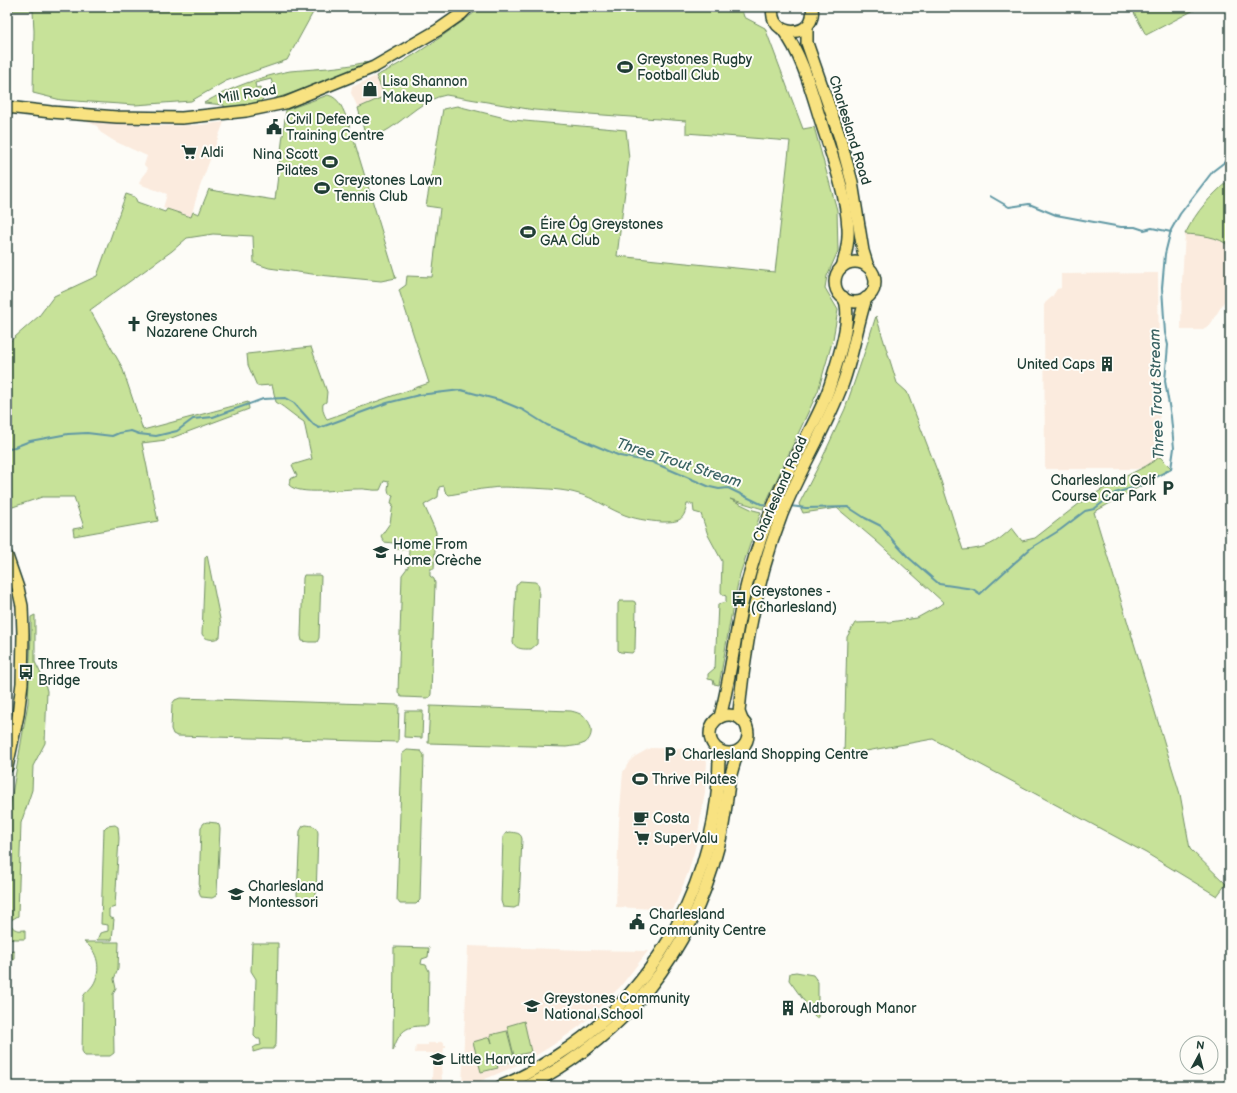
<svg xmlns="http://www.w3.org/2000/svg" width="1237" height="1093" viewBox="0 0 1237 1093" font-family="'Balsamiq Sans',sans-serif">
  <rect width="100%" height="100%" fill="#fdfcf7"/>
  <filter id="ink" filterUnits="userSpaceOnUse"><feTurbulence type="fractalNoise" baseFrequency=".025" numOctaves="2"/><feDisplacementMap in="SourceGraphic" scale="8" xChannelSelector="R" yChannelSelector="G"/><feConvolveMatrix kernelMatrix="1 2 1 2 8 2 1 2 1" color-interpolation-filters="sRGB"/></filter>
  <g filter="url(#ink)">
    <g fill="#fbebde">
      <path d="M376,76L385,96L358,108L351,93L352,87Z"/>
      <path d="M85,121L159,126L198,125L224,122L198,192L191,217L163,208L167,194L139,184L141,178L148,169L144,165L147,156L114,141L100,132L97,126Z"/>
      <path d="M1185,234L1203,235L1219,240L1230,247V292L1210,325L1201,330H1181L1182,281Z"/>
      <path d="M1158,273L1160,457L1146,466L1137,469H1045L1044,305L1046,302L1052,297L1057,289L1061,288V274Z"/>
      <path d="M650,748L696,749L700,751L707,762L705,792L696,845L689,870L673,910L616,907L619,822L623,772L629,762L634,757Z"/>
      <path d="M468,946L583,950L648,951L620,987L580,1026L553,1045L527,1061L469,1086H462Z"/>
      <path d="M438,1042H444V1045H446V1048H444L442,1064H441L442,1080H432L433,1053H415L416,1045H428V1043H438Z"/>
    </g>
    <g fill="#c7e299" stroke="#739066">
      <path d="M7,7H316L287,60L226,81L191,101L135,105L61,100L33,93L34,31L33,11H15L7,9Z"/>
      <path d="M482,7H741L744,17L765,28L803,129L814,127L837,210L838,251L827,276L825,288L838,310L833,339L818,391L763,509L730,499L753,510L761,512L740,574L732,611L719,685L714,684L713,680L708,679V674L715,668L718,604L726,602V596L723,595L721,592L722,561L708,535L701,514L694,512L693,504H687C684,521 679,522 662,522C648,521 633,519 620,513C606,507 594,498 579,494C563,489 547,489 531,488C517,488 504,486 491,488C477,489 463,493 449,495L445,491L444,486L439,487L438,497L424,505L436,532L434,569H430V576L434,579L435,583L431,694L430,697L427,698L402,697L400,696L398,692L402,575L408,567L409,550L396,549L395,545L393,543L384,542L381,536L390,523L393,504L391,503L393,495L389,494L388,489L389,482L384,481L380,490C372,491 364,488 356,489C341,489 299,496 289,485L290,479L297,476L292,465L312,459L304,422C294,416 286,408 276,402L272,385L257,386L248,365L247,354L311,347L327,392L326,402L323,404C322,409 324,415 327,419L429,383L399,290L406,285L407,276L432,277L440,208L426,206L443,109L457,106L513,120L626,130L629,159L617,256L775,272L790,141L686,133V121L534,110L446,95C423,99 408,117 389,129C383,133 376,135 369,137L365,134L358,108L385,96L376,76C414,58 448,32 482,7Z"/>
      <path d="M1131,7H1200L1146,35Z"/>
      <path d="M367,62V64L333,80L277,98L271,79L255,83L256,88L260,87L263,99L260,102L228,108L224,107V105L204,103C229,88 262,76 290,71C298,70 307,70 315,69C332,68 350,66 367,62Z"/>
      <path d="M328,95C340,98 343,110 348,121L396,278L381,281L319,275L269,268L254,263L253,236L213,234L187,238L172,251L90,310L122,367L143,430L248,402L249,409L166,440L142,443L158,521L74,536L73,529L84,527L74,497H42L7,509V344L39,316L54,296L97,276L126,194L135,197L137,202L165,212L167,209L191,217L193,212L199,214L209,189L210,190L275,200L286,110Z"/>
      <path d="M1230,179V247C1219,236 1200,235 1185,234C1198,209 1209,198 1230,179Z"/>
      <path d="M876,316L897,383L907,392L941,481L963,550C985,549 997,543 1012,528L1022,541L1035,538L1080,503L1111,484L1146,466L1160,457L1172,469L1094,512L1180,794L1190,849L1226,884L1217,896L1146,853L933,739L844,755L847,637L855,623L890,622L917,618L944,603L875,540L837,508L803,513L799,504L821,461L845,409L863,357Z"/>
      <path d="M207,555L221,624L220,637C214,641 205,640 202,634L205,558Z"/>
      <path d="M304,575H319L321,576L319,638L317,642H309L302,641L301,636L303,578Z"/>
      <path d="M520,581L535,582L538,584L539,588L537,644L531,649C524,649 517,650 513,643L516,586Z"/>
      <path d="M620,601H633L635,602L636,606L635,649L632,653L620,652L618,650V603Z"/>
      <path d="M35,615V662L44,680L47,691L45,743L33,766L32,790L21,823L18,914V916L11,920C10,929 16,931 25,930V939H14L7,940V823L28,703L31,634V617Z"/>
      <path d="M180,698L399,705L398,742L177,736L173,734L171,729L172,704L175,700Z"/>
      <path d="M430,706L571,711C575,712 580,713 583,716C592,722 595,736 585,743C579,746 572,746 566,747L428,743Z"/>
      <path d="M405,711H423L422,738L404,737Z"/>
      <path d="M407,750L421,751L424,755L420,900L416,904H400L397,900L402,754Z"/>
      <path d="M207,822L217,823L219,825L220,829L217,892L216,896L212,898L201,897L199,891L201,827L204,823Z"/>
      <path d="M115,825L118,827L119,838L115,907L109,909V917L114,919L112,940H97L100,933L108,931V925L101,924L104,829L107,826Z"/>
      <path d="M306,825C312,826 317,825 318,833L316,896L315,899L310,901L299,900L297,895L300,831L303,826Z"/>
      <path d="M509,832C515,833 521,832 522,839L519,902L518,906L514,908L503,907L501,901L503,837L506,833Z"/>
      <path d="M84,942H119L118,969L114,979L116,989L113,994L114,1053L110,1056H85L82,1051L83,997C85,992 90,990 93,985C102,971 98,950 84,942Z"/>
      <path d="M252,943H278V952L276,1045L273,1049H263L253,1052V1048L256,1046L261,1045L260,1039H257L254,1036L256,979L251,971Z"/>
      <path d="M394,947L429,948L428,957L422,959L421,964L426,965L429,971L428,1024L427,1026C406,1025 399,1031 393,1051Z"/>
      <path d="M14,950V960L8,959L7,964V951Z"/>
      <path d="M796,972L813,975L818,982V1018L817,1019L789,980L790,973Z"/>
      <path d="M524,1021L531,1052L514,1056L507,1026Z"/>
      <path d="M507,1031L515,1061L497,1065L498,1068L481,1072L473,1042L490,1037L492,1043L490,1035Z"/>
    </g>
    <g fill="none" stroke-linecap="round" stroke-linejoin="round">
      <g stroke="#6198a4" stroke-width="2">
        <path d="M990,196L1009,207L1029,204L1056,215L1121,227H1135L1144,230L1152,228L1171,232"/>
        <path d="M7,450L30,441L68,434L87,433L112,436L119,433L131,431L139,434L156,436L177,431L193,419L213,417L263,399L285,398L294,403L314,425L319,428L387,403L419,395L461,390L499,400L523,410L547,425L620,456L652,462L710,487L719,489L728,488L761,504L770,505"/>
        <path d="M790,506L806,508L848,507L865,518L881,526L895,543L908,557L939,584L973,589L980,594L1031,548L1060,530L1085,511L1094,509L1115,493L1139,486L1171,469L1174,448L1171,417L1165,381L1168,345L1165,333L1162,288L1165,254L1171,230L1180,214L1213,171L1230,158"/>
      </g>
      <defs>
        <g id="major">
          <path d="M773,7C767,39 818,40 812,7"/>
          <path d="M807,26V43L840,138L852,182L863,251L868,267"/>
          <path d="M783,30C803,56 812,94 822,125C833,159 846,193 848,228C849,242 846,254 842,267"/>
          <path d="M7,107L51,112L117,117L182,118L246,111L285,103L374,67L438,30L461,14L468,7"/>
          <circle cx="855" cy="282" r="20"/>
          <path d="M7,556L18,588L22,606L23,634L22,683L18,715L7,767"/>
          <circle cx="729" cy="734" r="19"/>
          <path d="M720,717C730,680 734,642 742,604C749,573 759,541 771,511C778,494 786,476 795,459C807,434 823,409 831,382C837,362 850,325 846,305C846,303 844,299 843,297"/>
          <path d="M742,720L739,712C745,644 757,578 782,514C800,469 826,429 843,383C853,355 857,326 866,298"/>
          <path d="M501,1086C520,1079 538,1068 555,1057C659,992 721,873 719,750"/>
          <path d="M528,1086C624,1036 691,954 718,848C724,827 726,805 729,783C731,772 735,761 738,751"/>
        </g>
      </defs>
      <use href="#major" stroke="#1f3d34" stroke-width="14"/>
      <use href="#major" stroke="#f8e281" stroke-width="11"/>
    </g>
  </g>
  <defs>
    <symbol id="stadium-bare" viewBox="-9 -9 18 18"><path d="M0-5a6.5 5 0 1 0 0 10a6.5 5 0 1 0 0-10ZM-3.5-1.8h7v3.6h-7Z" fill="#1f3d34" stroke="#fdfcf7" stroke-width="2.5" paint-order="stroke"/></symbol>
    <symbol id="shop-bare" viewBox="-9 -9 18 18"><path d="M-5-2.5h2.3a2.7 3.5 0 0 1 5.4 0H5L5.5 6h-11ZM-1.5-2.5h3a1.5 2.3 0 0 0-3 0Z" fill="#1f3d34" stroke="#fdfcf7" stroke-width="2.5" paint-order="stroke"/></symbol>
    <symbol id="civic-bare" viewBox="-9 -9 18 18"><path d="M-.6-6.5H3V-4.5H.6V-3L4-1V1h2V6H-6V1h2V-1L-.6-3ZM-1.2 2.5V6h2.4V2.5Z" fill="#1f3d34" stroke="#fdfcf7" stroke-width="2.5" paint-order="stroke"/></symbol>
    <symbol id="supermarket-bare" viewBox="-9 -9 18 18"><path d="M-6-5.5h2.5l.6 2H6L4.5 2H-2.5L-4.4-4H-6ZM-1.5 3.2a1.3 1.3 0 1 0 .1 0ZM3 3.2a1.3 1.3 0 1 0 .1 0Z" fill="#1f3d34" stroke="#fdfcf7" stroke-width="2.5" paint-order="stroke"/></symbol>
    <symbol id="church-bare" viewBox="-9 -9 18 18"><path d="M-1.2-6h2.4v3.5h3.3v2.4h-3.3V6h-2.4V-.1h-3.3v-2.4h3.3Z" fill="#1f3d34" stroke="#fdfcf7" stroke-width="2.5" paint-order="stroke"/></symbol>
    <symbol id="building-bare" viewBox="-9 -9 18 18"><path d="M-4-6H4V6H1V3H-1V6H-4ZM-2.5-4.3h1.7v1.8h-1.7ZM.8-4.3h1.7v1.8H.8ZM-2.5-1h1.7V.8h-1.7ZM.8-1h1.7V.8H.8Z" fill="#1f3d34" stroke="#fdfcf7" stroke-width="2.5" paint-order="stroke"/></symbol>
    <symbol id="parking-bare" viewBox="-9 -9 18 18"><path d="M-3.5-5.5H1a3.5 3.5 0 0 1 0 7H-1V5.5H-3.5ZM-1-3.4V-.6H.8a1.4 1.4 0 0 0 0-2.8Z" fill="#1f3d34" stroke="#fdfcf7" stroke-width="2.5" paint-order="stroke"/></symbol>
    <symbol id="school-bare" viewBox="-9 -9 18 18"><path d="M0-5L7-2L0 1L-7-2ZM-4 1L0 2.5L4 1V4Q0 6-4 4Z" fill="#1f3d34" stroke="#fdfcf7" stroke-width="2.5" paint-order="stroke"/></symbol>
    <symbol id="bus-bare" viewBox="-9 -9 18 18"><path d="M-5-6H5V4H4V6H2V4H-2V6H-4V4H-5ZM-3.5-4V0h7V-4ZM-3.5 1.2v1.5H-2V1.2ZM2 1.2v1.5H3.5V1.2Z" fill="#1f3d34" stroke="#fdfcf7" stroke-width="2.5" paint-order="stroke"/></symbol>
    <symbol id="cafe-bare" viewBox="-9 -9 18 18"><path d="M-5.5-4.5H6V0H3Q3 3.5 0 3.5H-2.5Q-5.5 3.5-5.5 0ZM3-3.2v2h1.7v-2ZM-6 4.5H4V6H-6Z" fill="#1f3d34" stroke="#fdfcf7" stroke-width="2.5" paint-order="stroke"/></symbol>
  </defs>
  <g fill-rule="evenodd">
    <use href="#stadium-bare" x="614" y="56" width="22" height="22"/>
    <use href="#shop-bare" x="359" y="78" width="22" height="22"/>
    <use href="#civic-bare" x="263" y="116" width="22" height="22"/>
    <use href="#supermarket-bare" x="178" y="141" width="22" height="22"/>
    <use href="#stadium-bare" x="319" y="151" width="22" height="22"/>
    <use href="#stadium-bare" x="311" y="177" width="22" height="22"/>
    <use href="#stadium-bare" x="517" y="221" width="22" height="22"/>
    <use href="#church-bare" x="123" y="313" width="22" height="22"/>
    <use href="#building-bare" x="1096" y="353" width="22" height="22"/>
    <use href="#parking-bare" x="1157" y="477" width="22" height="22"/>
    <use href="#school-bare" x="370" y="541" width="22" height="22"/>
    <use href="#bus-bare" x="728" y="588" width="22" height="22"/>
    <use href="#bus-bare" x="15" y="661" width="22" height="22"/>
    <use href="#parking-bare" x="659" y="743" width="22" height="22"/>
    <use href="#stadium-bare" x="629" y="768" width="22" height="22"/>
    <use href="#cafe-bare" x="630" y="807" width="22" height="22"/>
    <use href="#supermarket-bare" x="631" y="827" width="22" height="22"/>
    <use href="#school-bare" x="225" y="883" width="22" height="22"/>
    <use href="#civic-bare" x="626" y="911" width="22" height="22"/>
    <use href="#school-bare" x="521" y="995" width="22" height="22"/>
    <use href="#building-bare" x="777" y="997" width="22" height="22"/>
    <use href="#school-bare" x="427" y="1048" width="22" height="22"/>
  </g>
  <g text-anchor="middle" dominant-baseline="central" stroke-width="4" stroke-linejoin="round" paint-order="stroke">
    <g font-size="14" fill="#1f3d34" stroke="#fdfcf7" text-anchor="start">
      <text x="637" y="59">Greystones Rugby<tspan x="637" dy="16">Football Club</tspan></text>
      <text x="382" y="81">Lisa Shannon<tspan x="382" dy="16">Makeup</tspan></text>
      <text x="286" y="119">Civil Defence<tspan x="286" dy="16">Training Centre</tspan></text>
      <text x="201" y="152">Aldi</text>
      <text x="318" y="154" text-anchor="end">Nina Scott<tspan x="318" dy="16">Pilates</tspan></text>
      <text x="334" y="180">Greystones Lawn<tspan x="334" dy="16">Tennis Club</tspan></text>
      <text x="540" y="224">Éire Óg Greystones<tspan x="540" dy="16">GAA Club</tspan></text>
      <text x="146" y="316">Greystones<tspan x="146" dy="16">Nazarene Church</tspan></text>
      <text x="1095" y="364" text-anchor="end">United Caps</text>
      <text x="1156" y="480" text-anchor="end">Charlesland Golf<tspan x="1156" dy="16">Course Car Park</tspan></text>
      <text x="393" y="544">Home From<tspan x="393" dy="16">Home Crèche</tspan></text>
      <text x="751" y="591">Greystones -<tspan x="751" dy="16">(Charlesland)</tspan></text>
      <text x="38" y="664">Three Trouts<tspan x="38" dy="16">Bridge</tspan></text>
      <text x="682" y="754">Charlesland Shopping Centre</text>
      <text x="652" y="779">Thrive Pilates</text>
      <text x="653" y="818">Costa</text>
      <text x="654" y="838">SuperValu</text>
      <text x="248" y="886">Charlesland<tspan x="248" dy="16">Montessori</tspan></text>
      <text x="649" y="914">Charlesland<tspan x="649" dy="16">Community Centre</tspan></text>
      <text x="544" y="998">Greystones Community<tspan x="544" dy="16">National School</tspan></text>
      <text x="800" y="1008">Aldborough Manor</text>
      <text x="450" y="1059">Little Harvard</text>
    </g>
    <g font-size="14" fill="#1f3d34" stroke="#fdfcf7">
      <text transform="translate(247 94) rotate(-9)">Mill Road</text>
      <text transform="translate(850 130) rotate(73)">Charlesland Road</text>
      <text transform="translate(780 489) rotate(-66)">Charlesland Road</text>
    </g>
    <g font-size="15" font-style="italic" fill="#3a6363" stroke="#fdfcf7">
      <text transform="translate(1157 394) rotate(-92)">Three Trout Stream</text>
      <text transform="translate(679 463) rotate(18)">Three Trout Stream</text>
    </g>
  </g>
  <rect width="1237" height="1093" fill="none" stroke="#fdfcf7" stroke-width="24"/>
  <rect x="12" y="12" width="1213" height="1069" fill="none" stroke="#1f3d34" stroke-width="1.5" filter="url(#ink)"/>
  <g transform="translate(1199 1055) rotate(7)"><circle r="19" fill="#fdfcf7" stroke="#a4b0a9"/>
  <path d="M0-3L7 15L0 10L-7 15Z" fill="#1f3d34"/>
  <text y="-6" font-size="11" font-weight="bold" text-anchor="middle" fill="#1f3d34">N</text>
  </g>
</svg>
